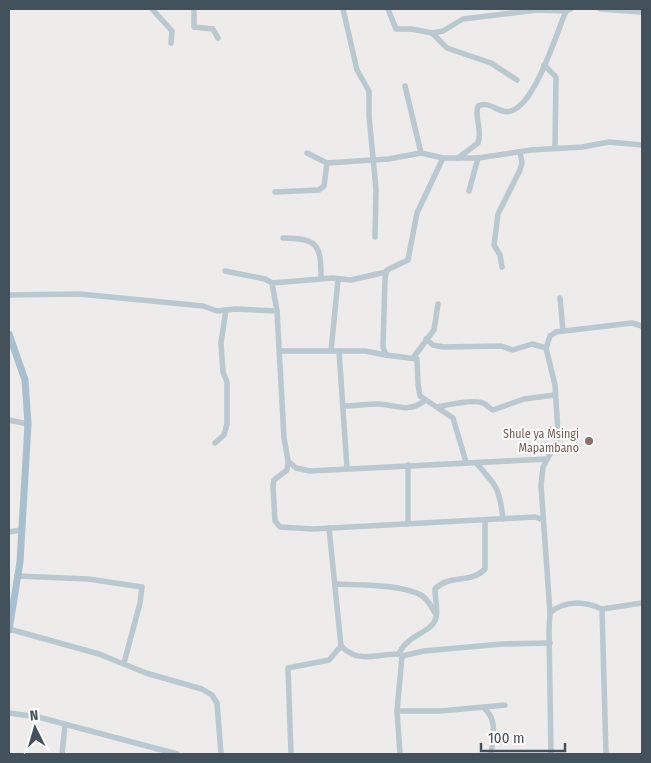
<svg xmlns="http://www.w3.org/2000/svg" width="651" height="763" viewBox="0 0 651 763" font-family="'Fira Sans Condensed',sans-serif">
  <rect width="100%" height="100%" fill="#eeebeb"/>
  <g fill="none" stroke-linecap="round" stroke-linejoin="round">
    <g stroke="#bac8d0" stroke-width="5.5">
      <path d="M152,9L172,31L171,43"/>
      <path d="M194,9V27L213,29L218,38"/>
      <path d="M343,9L357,70L369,91V116L376,189L375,237"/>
      <path d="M388,9L396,29H411L432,33L447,48L491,63L517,80"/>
      <path d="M600,9L642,12"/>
      <path d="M432,33L443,31L463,19L537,10L566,11"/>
      <path d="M544,65L556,77L555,148"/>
      <path d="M405,86L421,153"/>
      <path d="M307,153L327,163L388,159L421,153L443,158H458L478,143C483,130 474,119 478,106C491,100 499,115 511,111C536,103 556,34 566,11L571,9"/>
      <path d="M443,158L417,213L408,260L387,270L385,278L383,347L386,355L417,359L418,384L420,396L453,418L466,462"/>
      <path d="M458,158H478L531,150L582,147L609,142L642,145"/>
      <path d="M469,191L478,158"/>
      <path d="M275,192L319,190L324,186L327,163"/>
      <path d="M283,238C318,238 321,245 321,278"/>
      <path d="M502,267L500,255L494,245L498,214L520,170L522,163L520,152"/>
      <path d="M225,271L265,279L272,283L333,278L351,280L386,272"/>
      <path d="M272,283L277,311L284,438L288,461L296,468L310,471L547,459"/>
      <path d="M9,295L79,294L203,306L217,311L235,309L277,311"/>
      <path d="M560,298L563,331"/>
      <path d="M426,339L433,345L443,347L501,346L513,350L532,344L546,348"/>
      <path d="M280,351H365L386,355"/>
      <path d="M331,351L338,280"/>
      <path d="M339,351L347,468"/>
      <path d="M413,358L434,330L438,304"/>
      <path d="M343,406C355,406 367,404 378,404C394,404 408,414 424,401"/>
      <path d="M438,407C446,405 475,399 483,403C487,405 489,408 493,410L524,399L555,395"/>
      <path d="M9,420L28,424"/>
      <path d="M215,443L224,435L227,424V382L223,372L221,343L226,310"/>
      <path d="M288,461L287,470L274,480L273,486L275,521L280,527L313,529L535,517L543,520"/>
      <path d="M476,463C496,485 500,489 503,519"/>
      <path d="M408,524V465"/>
      <path d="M9,532L21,530"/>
      <path d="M17,576L88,579L142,587L140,603L124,663"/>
      <path d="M336,584C360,585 400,584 421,595C428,599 431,606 435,613"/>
      <path d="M602,609L642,603"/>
      <path d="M550,613L541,485L543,467L556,443L558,433L555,385L546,348L550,336L556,332L632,323L642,326"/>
      <path d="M9,629L99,654L146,673L202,689L212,695L217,703L221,754"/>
      <path d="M341,646C359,664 375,654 399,654"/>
      <path d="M402,656L424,651L502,644L550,643"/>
      <path d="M484,708C498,720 493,737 491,754"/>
      <path d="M397,711H441L505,705"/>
      <path d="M9,713L38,717L177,754"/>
      <path d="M62,754L65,725"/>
      <path d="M291,754L288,668L329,660L341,646L329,528"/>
      <path d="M400,754L397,711L402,656L399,654C406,635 432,633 436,618C438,609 435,598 435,589C449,574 471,584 485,569V521"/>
      <path d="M551,754L549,631L550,613C565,599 586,602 602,609L606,754"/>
    </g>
    <path stroke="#a7bfce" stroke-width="7" d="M9,334L25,380L28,424L20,562L9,630"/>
  </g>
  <circle fill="#8d6e63" stroke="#fff" stroke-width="2" cx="589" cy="441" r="5"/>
  <g text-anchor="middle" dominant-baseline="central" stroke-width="4" stroke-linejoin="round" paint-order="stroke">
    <g font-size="12" fill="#785e54" stroke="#fff" text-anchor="end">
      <text x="579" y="434">Shule ya Msingi<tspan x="579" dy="14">Mapambano</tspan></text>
    </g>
  </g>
  <rect width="651" height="763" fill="none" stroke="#42515a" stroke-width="20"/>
  <g transform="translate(35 728) rotate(355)" stroke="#ffffff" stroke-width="4" paint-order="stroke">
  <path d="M0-4L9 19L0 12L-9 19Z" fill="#42515a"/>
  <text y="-8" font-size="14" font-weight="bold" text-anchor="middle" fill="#42515a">N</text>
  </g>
  <path d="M481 743v8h84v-8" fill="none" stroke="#42515a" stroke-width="2.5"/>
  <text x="488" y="743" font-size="15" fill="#42515a" stroke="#ffffff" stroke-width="4" paint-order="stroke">100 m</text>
</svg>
